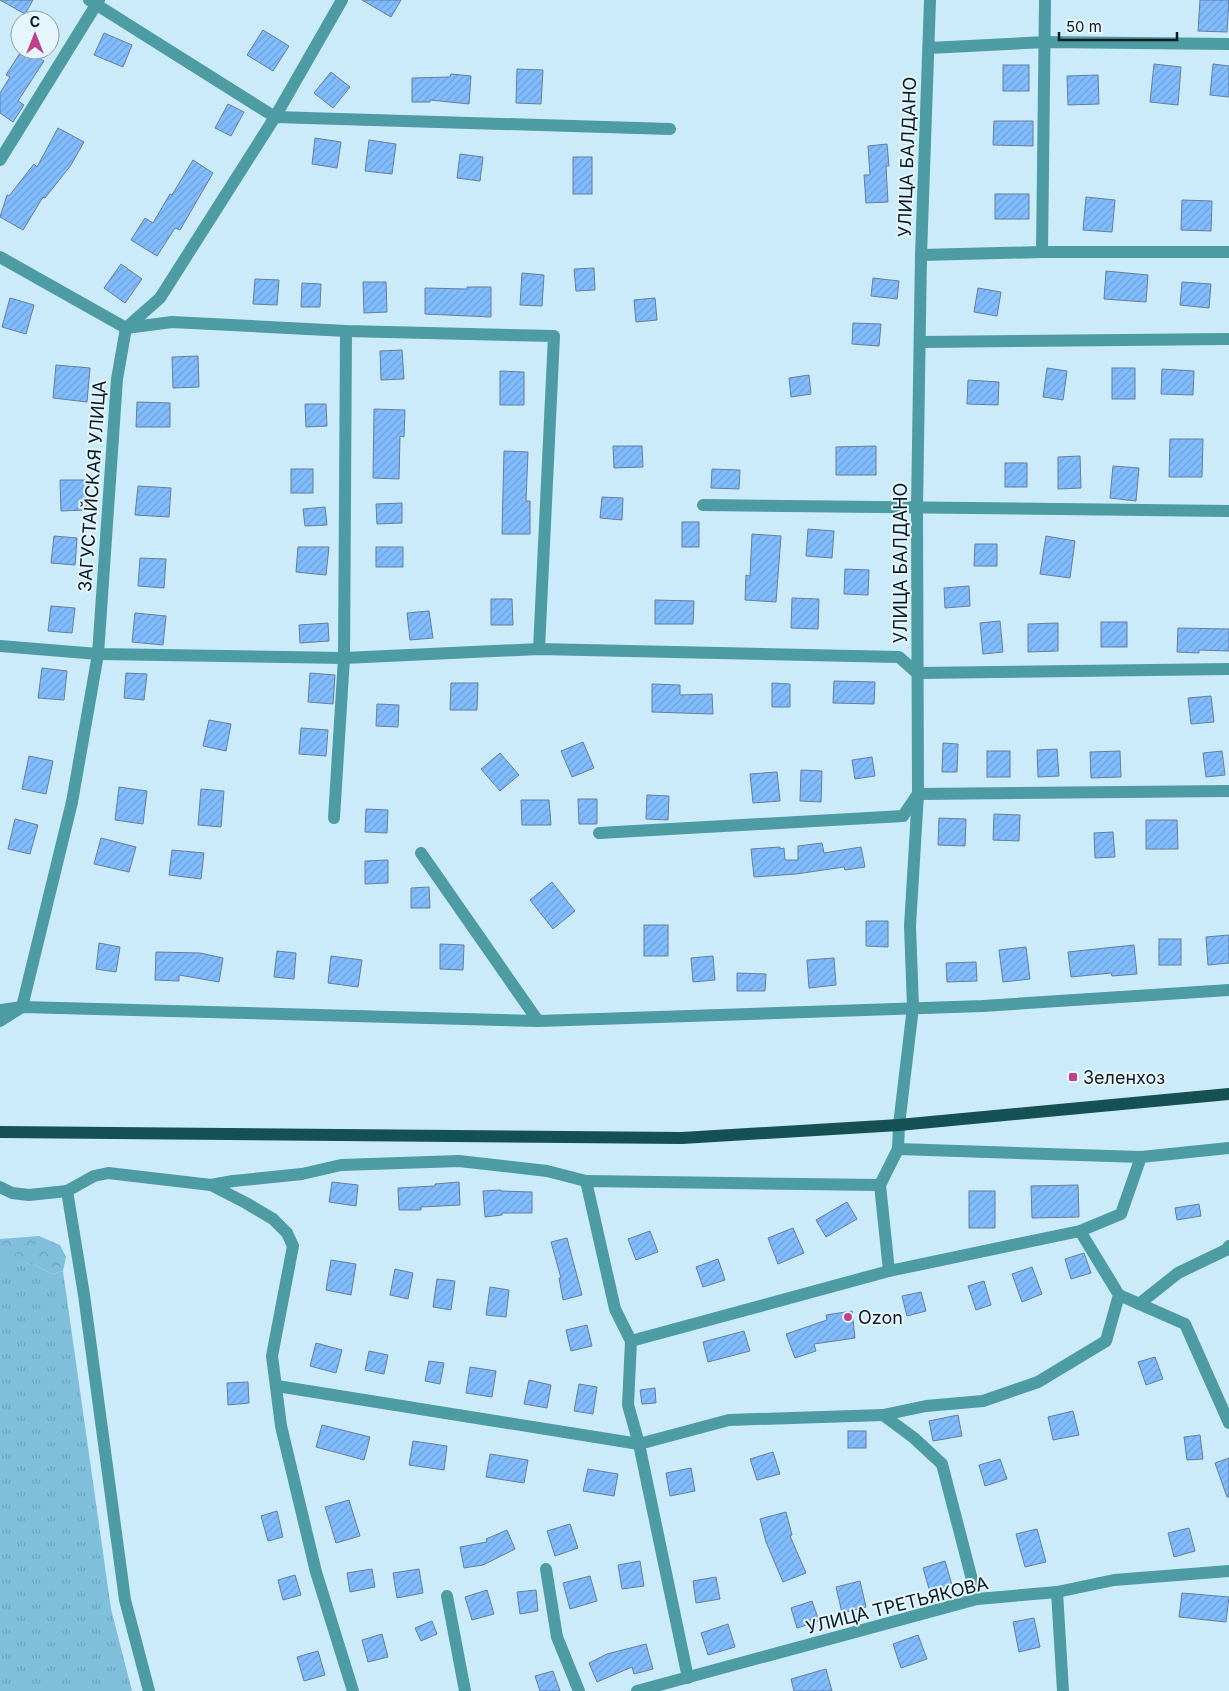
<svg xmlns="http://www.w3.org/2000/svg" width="1229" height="1691" viewBox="0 0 1229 1691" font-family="Inter,sans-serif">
  <defs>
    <pattern id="grass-tufts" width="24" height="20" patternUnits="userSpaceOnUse" patternTransform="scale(1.25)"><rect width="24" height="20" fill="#80bfdb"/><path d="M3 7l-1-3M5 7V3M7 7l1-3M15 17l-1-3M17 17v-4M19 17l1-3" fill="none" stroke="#6da4bc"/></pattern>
    <pattern id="forest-crowns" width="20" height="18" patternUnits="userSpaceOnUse" patternTransform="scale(1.25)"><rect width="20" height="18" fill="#80bfdb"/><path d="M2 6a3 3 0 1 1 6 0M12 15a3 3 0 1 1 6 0" fill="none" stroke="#6da4bc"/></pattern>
    <pattern id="building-hatch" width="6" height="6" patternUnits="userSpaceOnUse" patternTransform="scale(1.25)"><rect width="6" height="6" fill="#81bcfe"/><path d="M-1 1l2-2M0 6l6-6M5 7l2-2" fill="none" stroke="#6ea1d9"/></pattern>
  </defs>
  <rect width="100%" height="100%" fill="#ccebfa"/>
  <path fill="url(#grass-tufts)" d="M3,1260L33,1264L52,1274L63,1271L111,1609L132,1691H0V1261Z"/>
  <path fill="url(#forest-crowns)" d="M39,1236L60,1245L66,1257L63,1271L52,1274L33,1264L0,1261V1239Z"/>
  <g fill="url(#building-hatch)" stroke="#677e99">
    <path d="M0,0H33L25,14Z"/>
    <path d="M362,0H401L391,17Z"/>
    <path d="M1200,0H1229L1227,32L1198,31Z"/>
    <path d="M263,30L289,46L273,71L247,55Z"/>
    <path d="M104,33L132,45L123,67L94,55Z"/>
    <path d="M22,50H27L44,61L18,101L24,105L13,122L0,113V93L10,77L6,75Z"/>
    <path d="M1154,64L1181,67L1178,105L1150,102Z"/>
    <path d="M1213,64L1229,66V97L1210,95Z"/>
    <rect x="1003" y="65" width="26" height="26"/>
    <path d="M517,69L543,70L541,104L516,103Z"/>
    <path d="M331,72L350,87L333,108L314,93Z"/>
    <path d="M451,74L471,76L469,104L430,100V102H412V78L450,77Z"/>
    <path d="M1098,75L1099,104L1068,105L1067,76Z"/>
    <path d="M228,104L244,112L231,136L215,128Z"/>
    <path d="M994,121H1033V146L993,145Z"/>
    <path d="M58,128L84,142L71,165L45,198L43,197L23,230L0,217L7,195L9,196L34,164L37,167Z"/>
    <path d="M315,138L341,142L337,168L312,164Z"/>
    <path d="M369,140L396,144L392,174L365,171Z"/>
    <path d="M887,144L889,166H886L888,202L866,203L864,175H870L868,146Z"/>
    <path d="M460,154L483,157L480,181L457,178Z"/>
    <rect x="573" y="157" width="19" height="37"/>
    <path d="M193,160L213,173L180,230L175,228L157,256L131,240L145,218L153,223L170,194L172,195Z"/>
    <rect x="995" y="194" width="34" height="25"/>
    <path d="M1086,197L1115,200L1112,232L1083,230Z"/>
    <path d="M1182,200L1212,201L1211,231L1181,230Z"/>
    <path d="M121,264L142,279L125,303L104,288Z"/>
    <path d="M594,268L595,290L576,291L574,269Z"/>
    <path d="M1106,271L1148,275L1146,302L1104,299Z"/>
    <path d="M522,273L544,275L542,306L520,305Z"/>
    <path d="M873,278L899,281L897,299L871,296Z"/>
    <path d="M255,279L279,280L277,305L253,304Z"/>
    <path d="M363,282H386L387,312L364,313Z"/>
    <path d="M1182,282L1211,284L1209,308L1180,305Z"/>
    <path d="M302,283L321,284L320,307H301Z"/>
    <path d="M467,287H491V317L425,314V288L467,289Z"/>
    <path d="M978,288L1001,292L997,316L974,312Z"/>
    <path d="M10,298L34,305L26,334L2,327Z"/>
    <path d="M655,298L657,320L636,322L634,300Z"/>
    <path d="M853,323L881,324L879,346L852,344Z"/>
    <path d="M402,350L404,379L381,380L380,351Z"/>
    <path d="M198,356L199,387L173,388L172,357Z"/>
    <path d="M56,365L90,368L87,402L53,398Z"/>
    <path d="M1047,368L1067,371L1063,400L1043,397Z"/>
    <rect x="1112" y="368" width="23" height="31"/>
    <path d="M1162,369L1194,371L1193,395L1161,394Z"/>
    <path d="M500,371L524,372V405H500Z"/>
    <path d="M809,375L811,394L791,397L789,378Z"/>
    <path d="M968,380L999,382L998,405L967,404Z"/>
    <path d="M137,402L170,403V427H136Z"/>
    <path d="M305,404H326L327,426L306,427Z"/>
    <path d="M374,409L405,410L404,437L400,436L399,479L373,478Z"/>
    <path d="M1170,439H1203L1202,477H1169Z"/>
    <path d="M613,446H642L643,467L614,468Z"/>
    <path d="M876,446V475H836V447Z"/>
    <path d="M504,451L528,452L526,501H530V534H502Z"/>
    <path d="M1080,456L1081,488L1058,489V457Z"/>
    <rect x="1005" y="463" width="22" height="24"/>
    <path d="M1113,466L1139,468L1136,501L1110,498Z"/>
    <rect x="291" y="469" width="22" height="24"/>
    <path d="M712,469L740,470L739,489L711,488Z"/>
    <path d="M60,480H86L87,510L61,511Z"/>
    <path d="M138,486L171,488L169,517L135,515Z"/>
    <path d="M602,497L623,498L622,520L600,518Z"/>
    <path d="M402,503V523L377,524L376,504Z"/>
    <path d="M325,507L327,525L305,526L303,509Z"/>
    <rect x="682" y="522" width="17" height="25"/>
    <path d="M808,529L834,531L832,558L806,556Z"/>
    <path d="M752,534L781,536L776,602L745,600L746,575L750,576Z"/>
    <path d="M54,536L77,538L75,565L51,563Z"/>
    <path d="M1046,536L1075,541L1070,578L1040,574Z"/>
    <path d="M975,544H997V566H974Z"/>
    <path d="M298,547H329L326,575L296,572Z"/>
    <rect x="376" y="547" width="27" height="20"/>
    <path d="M140,558L166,559L164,588L138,586Z"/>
    <path d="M845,569L869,570L868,595L844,594Z"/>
    <path d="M969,586L970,606L945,608L944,588Z"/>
    <path d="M792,598L819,599L818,629L791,628Z"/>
    <path d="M491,599H512L513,625H491Z"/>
    <path d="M655,600L694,601L693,624H655Z"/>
    <path d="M51,606L75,608L72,633L48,631Z"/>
    <path d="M429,611L433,638L410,640L407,613Z"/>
    <path d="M135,613L166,616L163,645L132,642Z"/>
    <path d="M1000,621L1003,652L983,654L980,623Z"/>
    <rect x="1101" y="622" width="26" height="25"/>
    <path d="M328,623L329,641L300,643L299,625Z"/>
    <path d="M1058,623V651L1028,652V624Z"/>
    <path d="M1178,628L1229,629V651L1199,650V653L1177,652Z"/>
    <path d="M42,668L67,671L64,700L38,698Z"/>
    <path d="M126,673L147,674L144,700L124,698Z"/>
    <path d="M310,673L335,675L333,704L308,702Z"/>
    <path d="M834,681L875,682L874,704L833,703Z"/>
    <path d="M451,683H478L477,710H450Z"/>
    <path d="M772,683L790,684V707H772Z"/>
    <path d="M652,684L680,685V695L712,694L713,714L652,712Z"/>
    <path d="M1211,696L1214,722L1191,724L1188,698Z"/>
    <path d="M377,704L399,705L398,727L376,726Z"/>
    <path d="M209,720L231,724L226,751L203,746Z"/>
    <path d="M301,728L328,730L326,756L299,754Z"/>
    <path d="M583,742L594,768L572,777L561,751Z"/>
    <path d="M943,743L958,744L957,772H942Z"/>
    <path d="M1057,749L1059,776L1038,777L1037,750Z"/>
    <rect x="987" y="751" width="23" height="26"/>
    <path d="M1120,751L1121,777L1091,778L1090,752Z"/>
    <path d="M1222,751L1225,775L1206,777L1203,753Z"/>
    <path d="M500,753L519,775L500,791L481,769Z"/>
    <path d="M29,756L53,761L46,794L22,789Z"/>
    <path d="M872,757L875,776L855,779L852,760Z"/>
    <path d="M801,770L822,771L821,802L800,801Z"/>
    <path d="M777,772L780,801L753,803L750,774Z"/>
    <path d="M119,787L147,791L143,824L115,820Z"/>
    <path d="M201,789L224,791L221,827L198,825Z"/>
    <path d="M647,795L669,796L668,820L646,819Z"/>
    <path d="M578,799H597V824H579Z"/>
    <path d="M521,800H549L551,825H522Z"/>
    <path d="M366,809L388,810L387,833L365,832Z"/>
    <path d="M994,814L1020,815L1019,841L993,840Z"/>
    <path d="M939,818L966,819L965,846L938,845Z"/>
    <path d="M15,819L38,825L30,854L8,849Z"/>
    <path d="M1146,820H1177L1178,849H1146Z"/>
    <path d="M1113,832L1115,857L1095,858L1094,833Z"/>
    <path d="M101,838L136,847L129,872L94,864Z"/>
    <path d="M822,843L824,853L861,847L865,867L845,870L844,867L796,874L754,877L751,849L780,847V849L784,848L785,860H798V846Z"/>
    <path d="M172,850L204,853L201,879L169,875Z"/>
    <path d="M388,860V883L365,884V861Z"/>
    <path d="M552,882L575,911L553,929L530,900Z"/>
    <path d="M429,887L430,908H411V888Z"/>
    <path d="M866,921H888V947L866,946Z"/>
    <rect x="644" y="925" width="24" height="31"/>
    <path d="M1229,935V963L1208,965L1206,937Z"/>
    <rect x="1159" y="939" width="22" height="26"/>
    <path d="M99,943L120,947L116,972L96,969Z"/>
    <path d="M440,944L464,945L463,970L440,969Z"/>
    <path d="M1134,945L1137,974L1112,976L1111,973L1071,977L1068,952Z"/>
    <path d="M1026,947L1030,979L1003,982L999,950Z"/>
    <path d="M277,951L296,953L294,979L274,977Z"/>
    <path d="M156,952L200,953L223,958L219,982L179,975V981L155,980Z"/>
    <path d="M331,956L362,960L358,987L328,983Z"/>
    <path d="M713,956L715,980L693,982L691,958Z"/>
    <path d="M834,958L836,985L809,988L807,960Z"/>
    <path d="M976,962L977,981L947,982L946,963Z"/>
    <path d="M737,973L766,974L765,991H737Z"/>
    <path d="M332,1182L358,1185L356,1206L329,1202Z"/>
    <path d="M459,1182L460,1205L421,1207V1210H399L398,1188L435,1186V1184Z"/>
    <path d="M1078,1185L1079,1217L1032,1218L1031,1186Z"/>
    <path d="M501,1190V1191L532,1192V1213H502V1215L485,1217L483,1191Z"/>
    <rect x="969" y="1191" width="26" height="37"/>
    <path d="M847,1202L857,1219L826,1237L816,1220Z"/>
    <path d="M1199,1204L1201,1216L1177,1220L1175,1208Z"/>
    <path d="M793,1228L804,1253L778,1264L768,1238Z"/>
    <path d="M650,1231L658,1252L636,1260L628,1239Z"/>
    <path d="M567,1238L582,1295L563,1300L559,1278H561L551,1242Z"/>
    <path d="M1084,1253L1091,1273L1071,1279L1065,1259Z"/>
    <path d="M718,1259L725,1280L703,1287L696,1267Z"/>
    <path d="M331,1260L356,1264L351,1295L326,1290Z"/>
    <path d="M1032,1267L1042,1294L1022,1302L1012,1274Z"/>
    <path d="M395,1269L413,1273L408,1299L390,1295Z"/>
    <path d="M437,1279L455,1281L451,1310L433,1307Z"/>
    <path d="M984,1281L991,1305L976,1310L968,1286Z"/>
    <path d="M490,1287L509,1290L506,1317L486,1315Z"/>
    <path d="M921,1292L926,1311L907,1316L902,1296Z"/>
    <path d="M852,1311L855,1338L814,1344L816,1351L795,1358L786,1334L827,1320L826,1315Z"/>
    <path d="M587,1325L592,1346L571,1351L566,1330Z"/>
    <path d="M744,1331L750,1351L708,1362L703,1342Z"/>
    <path d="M316,1343L342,1350L336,1373L310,1366Z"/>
    <path d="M369,1351L388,1355L384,1374L365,1370Z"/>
    <path d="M1155,1357L1163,1379L1146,1385L1138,1362Z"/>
    <path d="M429,1361L444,1363L440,1384L425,1381Z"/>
    <path d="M470,1367L496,1371L492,1397L466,1393Z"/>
    <path d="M529,1380L551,1385L547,1408L524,1404Z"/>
    <path d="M248,1382L249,1403L228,1405L227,1383Z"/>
    <path d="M579,1384L597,1387L593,1414L574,1411Z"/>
    <path d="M655,1388L656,1403L642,1404L640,1390Z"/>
    <path d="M1073,1411L1079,1435L1053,1440L1048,1417Z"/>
    <path d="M958,1415L962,1436L933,1441L929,1421Z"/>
    <path d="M322,1425L370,1437L364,1460L316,1447Z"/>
    <rect x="848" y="1431" width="18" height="17"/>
    <path d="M1200,1435L1203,1459L1187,1460L1184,1437Z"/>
    <path d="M413,1441L447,1446L444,1470L409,1465Z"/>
    <path d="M773,1452L780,1474L757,1480L750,1459Z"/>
    <path d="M490,1454L528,1460L524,1483L486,1477Z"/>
    <path d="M1229,1458V1497H1227L1215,1463Z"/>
    <path d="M1000,1459L1007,1479L985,1486L979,1465Z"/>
    <path d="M691,1468L695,1491L670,1496L666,1473Z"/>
    <path d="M588,1469L618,1474L614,1496L583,1491Z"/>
    <path d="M349,1500L360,1536L336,1543L325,1507Z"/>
    <path d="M277,1511L283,1537L268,1541L261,1516Z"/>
    <path d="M786,1512L792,1535L790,1536L806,1573L783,1582L766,1542L760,1519Z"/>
    <path d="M570,1524L578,1548L555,1556L547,1531Z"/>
    <path d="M1189,1528L1195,1551L1174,1557L1168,1533Z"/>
    <path d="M1037,1529L1046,1562L1025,1567L1016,1534Z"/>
    <path d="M507,1530L515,1549L483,1565L464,1568L460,1547L487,1542L486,1539Z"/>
    <path d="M640,1561L644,1586L622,1589L618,1565Z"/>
    <path d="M945,1561L952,1585L930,1592L923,1568Z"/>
    <path d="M372,1569L375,1587L350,1592L347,1573Z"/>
    <path d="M419,1569L423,1593L397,1598L393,1573Z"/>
    <path d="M295,1575L301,1595L283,1600L278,1580Z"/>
    <path d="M590,1576L597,1601L570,1609L563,1583Z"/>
    <path d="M716,1577L720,1599L696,1603L693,1581Z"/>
    <path d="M860,1581L866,1607L842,1613L836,1587Z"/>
    <path d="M487,1590L494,1614L472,1620L465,1597Z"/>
    <path d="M536,1590L538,1611L520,1614L517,1592Z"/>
    <path d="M1182,1593L1229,1597L1226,1622L1179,1617Z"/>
    <path d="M812,1601L819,1621L797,1628L791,1608Z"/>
    <path d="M1034,1618L1040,1647L1019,1652L1013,1622Z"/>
    <path d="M432,1621L437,1634L421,1641L415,1628Z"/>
    <path d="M728,1624L735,1647L708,1655L701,1633Z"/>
    <path d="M382,1634L388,1657L368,1662L362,1640Z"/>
    <path d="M918,1635L927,1659L901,1668L893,1644Z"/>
    <path d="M646,1644L653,1669L634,1674L632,1667L597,1682L589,1663L607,1654Z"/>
    <path d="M318,1651L325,1675L304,1681L297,1657Z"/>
    <path d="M826,1669L832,1691H794L791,1679Z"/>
    <path d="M553,1671L560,1691H540L535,1676Z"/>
  </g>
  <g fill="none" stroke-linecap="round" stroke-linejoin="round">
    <g stroke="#4d9ba3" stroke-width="12">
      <path d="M89,0L275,117L670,129"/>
      <path d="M930,0L921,255L917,508L918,794L910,926L913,1007L899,1125L898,1149L1141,1157"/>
      <path d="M929,48L1045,42L1229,44"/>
      <path d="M0,160L99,0"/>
      <path d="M1042,252L1045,0"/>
      <path d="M921,255L1042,252H1229"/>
      <path d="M0,257L126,328L172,322L346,331L554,336L539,649"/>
      <path d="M920,342L1229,339"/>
      <path d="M703,505L1229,511"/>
      <path d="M0,646L98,654L344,658L539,649L899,657L917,673L1229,669"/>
      <path d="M334,818L344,658L346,331"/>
      <path d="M599,833L903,816L918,794L1229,791"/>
      <path d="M421,853L538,1021"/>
      <path d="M0,1010L22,1007L538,1021L983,1006L1229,990"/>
      <path d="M0,1021L22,1007L72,802L98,654L117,379L126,328L160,298L275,117L342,0"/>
      <path d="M898,1149L880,1185L889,1271L1080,1231"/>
      <path d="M211,1185L233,1181L302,1174L341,1165L459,1161L547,1171L586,1181"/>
      <path d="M0,1187L12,1193L29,1195L67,1191L94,1176L108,1173L211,1185L246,1203L273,1219L287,1233L293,1246L272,1356L281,1426L316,1572L353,1691"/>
      <path d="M67,1191L84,1295L125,1600L149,1691"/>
      <path d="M1119,1295L1185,1324L1229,1423"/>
      <path d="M1139,1304L1178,1273L1226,1250L1229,1246"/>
      <path d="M631,1341L615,1309L586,1181L880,1185"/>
      <path d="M277,1386L639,1444L729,1420L883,1415L926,1406L983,1401L1038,1382L1106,1341L1119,1295L1080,1231L1121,1214L1141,1157L1229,1148"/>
      <path d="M883,1415L914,1438L942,1464L977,1599"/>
      <path d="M546,1569L557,1637L579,1691"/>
      <path d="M1057,1592L1063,1691"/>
      <path d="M447,1596L465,1691"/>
      <path d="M688,1678L639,1444L628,1405L631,1341L889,1271"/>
      <path d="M637,1691L977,1599L1057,1592L1114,1580L1229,1571"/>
    </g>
    <path stroke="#155055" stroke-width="12" d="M0,1132L682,1138L899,1125L1229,1094"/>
  </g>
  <g fill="#c0408b" stroke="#e6f6fd" stroke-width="2">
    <rect x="1068" y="1072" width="10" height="10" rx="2.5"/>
    <circle cx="848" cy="1317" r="5"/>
  </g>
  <g text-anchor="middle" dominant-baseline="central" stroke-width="4" stroke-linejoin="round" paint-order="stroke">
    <g font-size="18" fill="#0c1b21" stroke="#e6f6fd">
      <text transform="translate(907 157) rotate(-88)">УЛИЦА БАЛДАНО</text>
      <text transform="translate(92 486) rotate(-86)">ЗАГУСТАЙСКАЯ УЛИЦА</text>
      <text transform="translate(900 563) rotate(-90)">УЛИЦА БАЛДАНО</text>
      <text transform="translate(897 1605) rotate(-14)">УЛИЦА ТРЕТЬЯКОВА</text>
    </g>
    <g font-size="18" fill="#0c1b21" stroke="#e6f6fd" text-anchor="start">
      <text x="1083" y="1077">Зеленхоз</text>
      <text x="858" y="1317">Ozon</text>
    </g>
  </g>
  <g transform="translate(35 35)"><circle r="24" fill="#e6f6fd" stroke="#8f9ea5"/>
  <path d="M0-4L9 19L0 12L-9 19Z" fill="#c0408b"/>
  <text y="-8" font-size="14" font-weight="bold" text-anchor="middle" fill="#0c1b21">С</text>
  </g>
  <path d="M1059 32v8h118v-8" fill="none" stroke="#0c1b21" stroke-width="2.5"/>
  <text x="1066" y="32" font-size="15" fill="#0c1b21" stroke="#e6f6fd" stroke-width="4" paint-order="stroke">50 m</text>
</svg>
